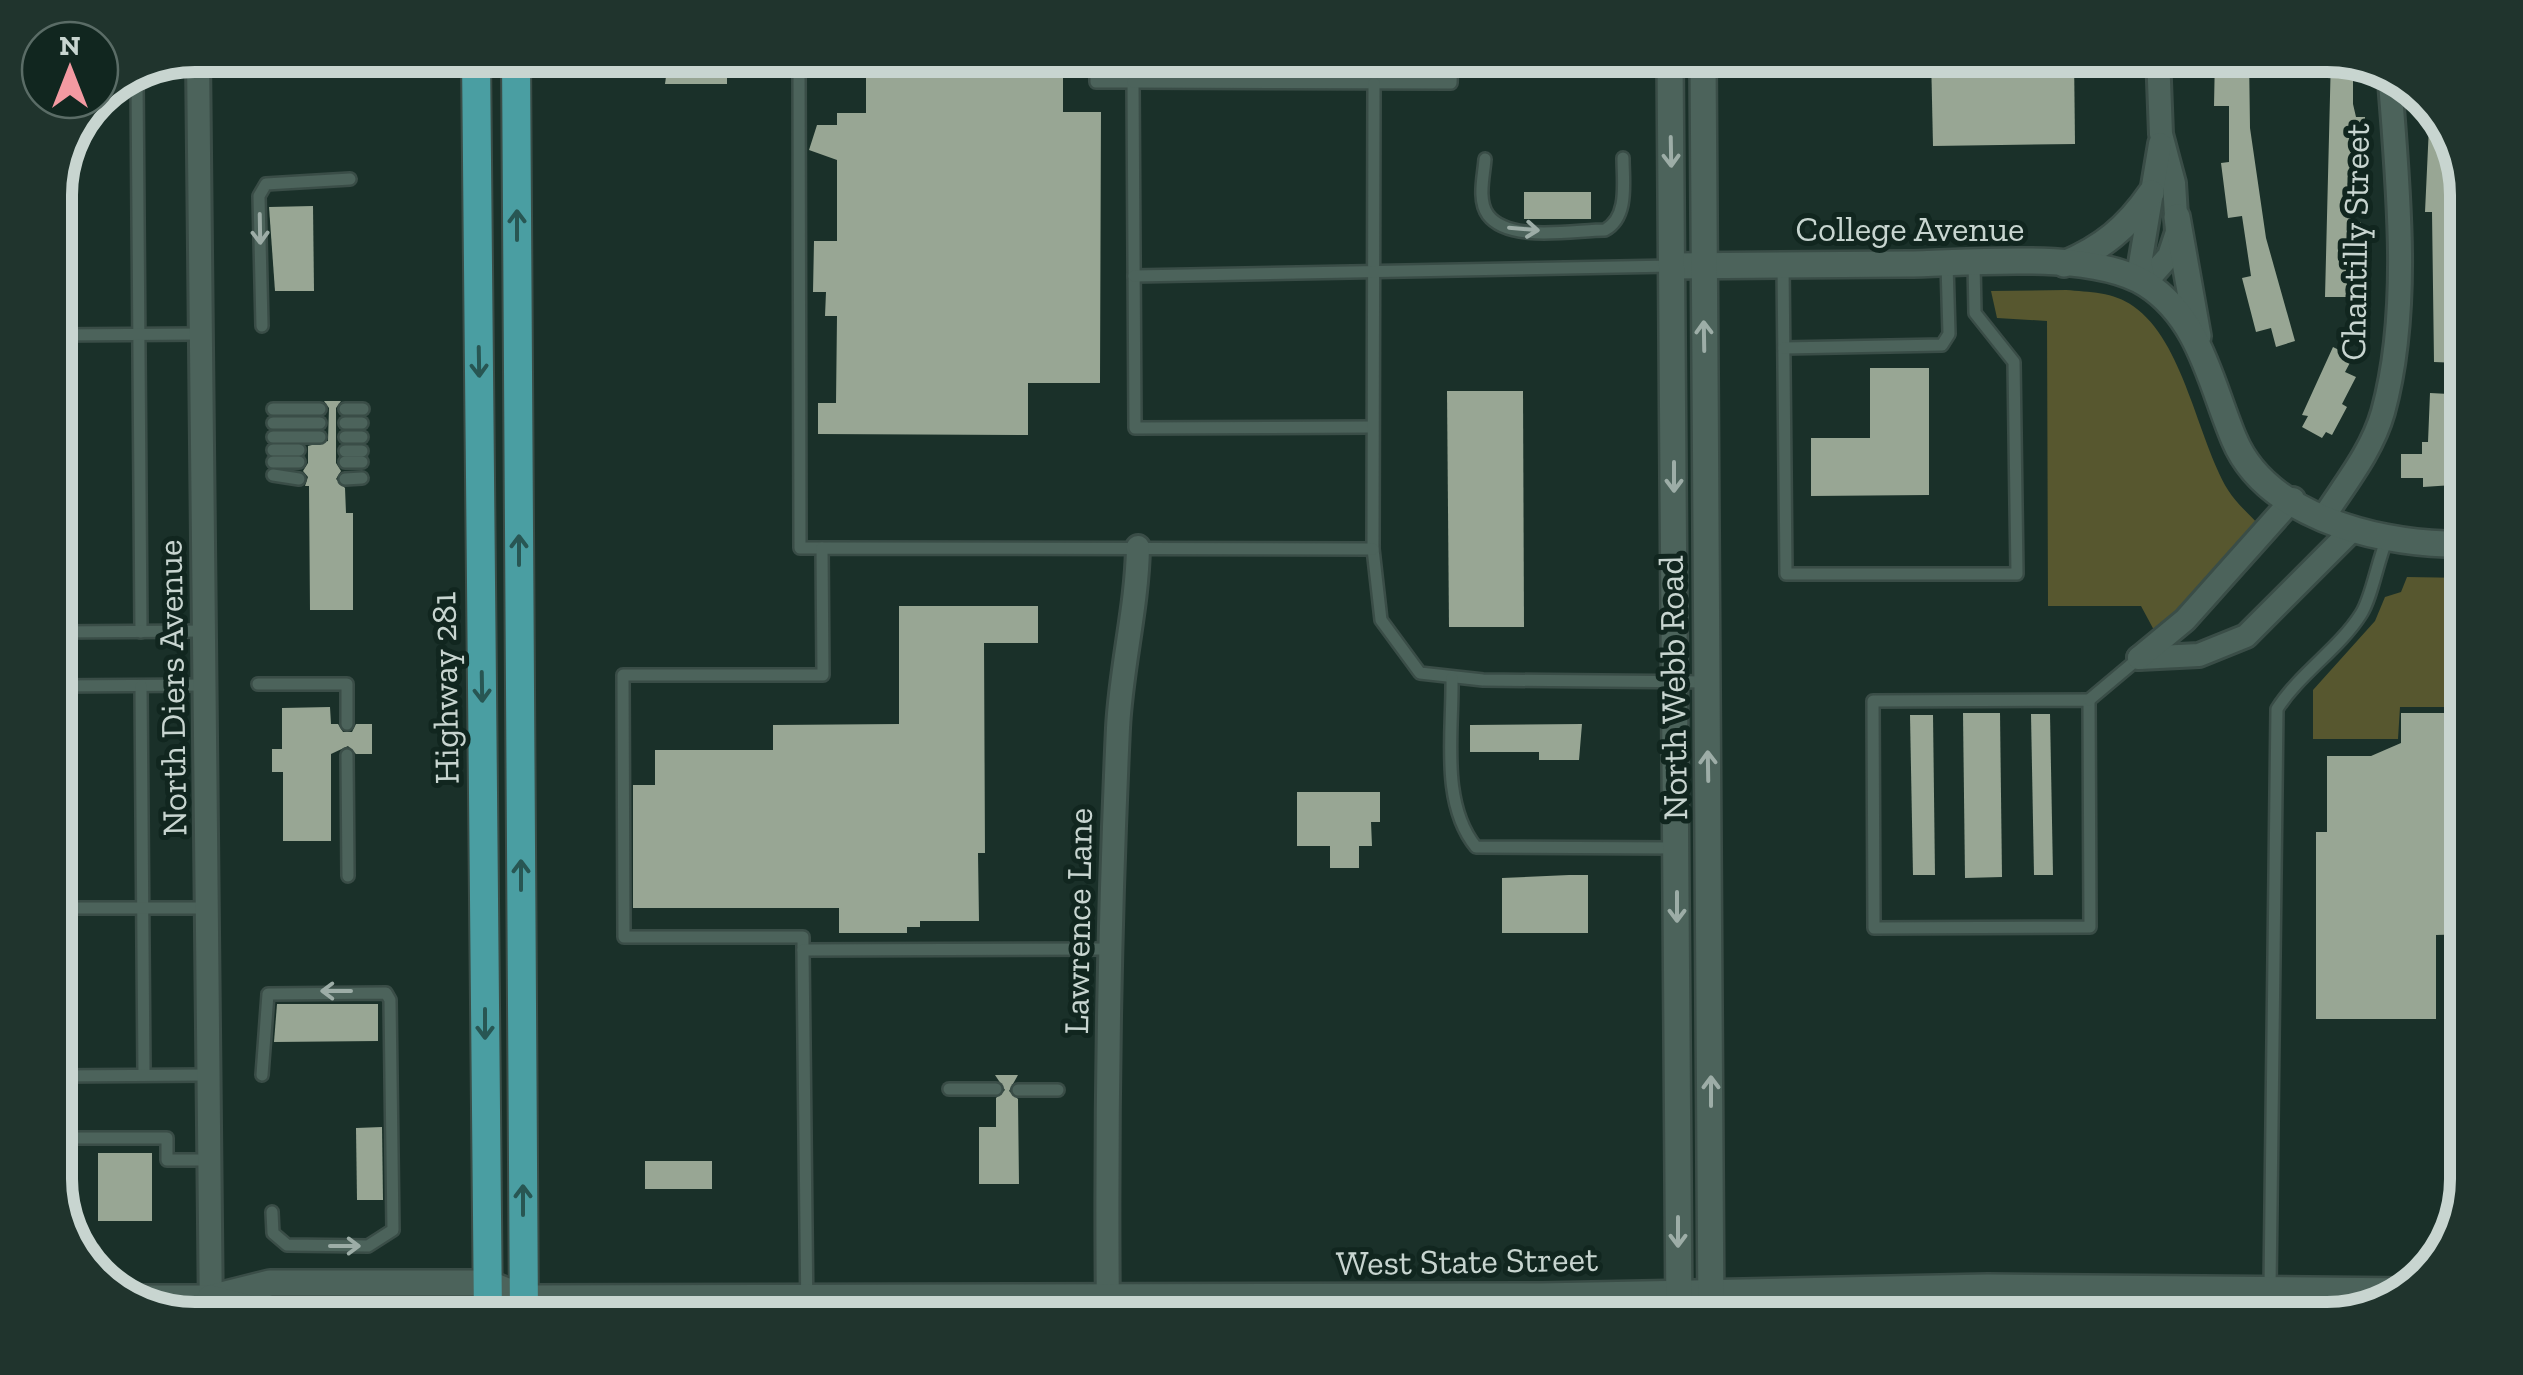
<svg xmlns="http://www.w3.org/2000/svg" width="2523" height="1375" viewBox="0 0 2523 1375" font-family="'Zilla Slab',serif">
  <rect width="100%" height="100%" fill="#1a3029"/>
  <g fill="#57572f">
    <path d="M2066,290C2089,292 2114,292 2133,306C2184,341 2197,438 2228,490C2236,503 2249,514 2259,525L2177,618L2155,632L2141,606H2048L2047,321L1997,318L1991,291Z"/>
    <path d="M2407,577L2468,578V707H2400L2398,739H2313V690L2375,621L2385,597L2401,592Z"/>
  </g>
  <g fill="#98a694">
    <path d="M669,55H727V84H665Z"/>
    <path d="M816,55H1063V112H1101L1100,383H1028V435L818,434V403H836L837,316H825L826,292H813L814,241H837V160L809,150L817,125H837V113H866V72H816Z"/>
    <path d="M1931,55H2074L2075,144L1933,146Z"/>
    <path d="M2215,55H2249L2250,128L2266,238L2295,341L2276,347L2271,328L2256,332L2242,278L2251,276L2242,216L2228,218L2221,163L2229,162V106H2214Z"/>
    <path d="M2331,56L2353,61V104L2356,117H2365V174H2352V222H2361L2360,278H2347V297H2325Z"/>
    <path d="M2430,105L2445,118L2468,187V349H2460L2459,363L2434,362L2432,212H2425Z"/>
    <rect x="1524" y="192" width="67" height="27"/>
    <path d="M313,206L314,291H275L269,207Z"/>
    <path d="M2333,347L2353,357L2345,372L2356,377L2342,404L2347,407L2332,435L2326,432L2322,438L2302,427L2308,416L2302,415Z"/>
    <path d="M1870,368H1929V495L1811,496V438H1870Z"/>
    <path d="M1447,391H1523L1524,627H1449Z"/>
    <path d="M2430,393L2468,395V484L2423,487V478H2401V454H2422V442H2428Z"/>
    <path d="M324,401H341L336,408V463L341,471L336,479L345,488L346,513H353V610H310L309,486H305L308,477L303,471L308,463V446L328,441L329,408Z"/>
    <path d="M899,606H1038V643H984L985,853H978L979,921H920V927H907V933H839V908H633V785H655V750H773V725L899,724Z"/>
    <path d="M330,707L331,724H338L343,732H352L356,724H372V754H356L348,746L331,754V841H283V772H272V749H282V708Z"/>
    <path d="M1963,713H2000L2002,877L1965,878Z"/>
    <path d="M2401,713H2468V934L2436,935V1019H2316V832H2327V756H2371L2401,743Z"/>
    <path d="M2031,714H2050L2053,875H2034Z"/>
    <path d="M1910,715H1933L1935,875H1913Z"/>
    <path d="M1582,724L1579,760H1539V752H1470V725Z"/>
    <path d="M1297,792H1380V822H1371L1372,846H1359V868H1330V846H1297Z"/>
    <path d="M1569,875H1588V933H1502V878Z"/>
    <path d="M277,1004H378V1041L274,1042Z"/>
    <path d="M995,1075H1018L1009,1091L1018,1099L1019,1184H979V1127H996V1098L1005,1090Z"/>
    <path d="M382,1127L383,1200H357L356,1128Z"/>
    <rect x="98" y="1153" width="54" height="68"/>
    <rect x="645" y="1161" width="67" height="28"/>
  </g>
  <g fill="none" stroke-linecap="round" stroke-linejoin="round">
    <defs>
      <g id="service">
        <path d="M799,55L800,548H822"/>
        <path d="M1096,55V82H1133L1135,428L1372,427"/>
        <path d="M137,79L141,632"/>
        <path d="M1133,82L1451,83L1452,55"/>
        <path d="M1374,83L1373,549L1381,620L1420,673L1483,680L1708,682"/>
        <path d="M1485,159C1484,175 1477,200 1488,215C1509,243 1574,230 1605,230C1629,217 1623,182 1623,158"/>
        <path d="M1783,264L1786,574H2017L2014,362L1975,313L1974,263"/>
        <path d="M1134,276L1672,266"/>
        <path d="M262,326L259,196L266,184L350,179"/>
        <path d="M55,335L201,334"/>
        <path d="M1784,348L1942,345L1949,334L1947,264"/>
        <path d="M273,409H320"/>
        <path d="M345,409H363"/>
        <path d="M273,423H320"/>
        <path d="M345,423H362"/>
        <path d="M273,437H320"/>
        <path d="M345,437H362"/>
        <path d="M273,450H299"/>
        <path d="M345,451H362"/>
        <path d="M273,462H299"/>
        <path d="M345,462H362"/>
        <path d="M273,475L299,479"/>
        <path d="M345,479L362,478"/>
        <path d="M55,632L207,631"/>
        <path d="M1452,678C1453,732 1440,803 1476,847L1676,848"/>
        <path d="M258,684H347V724"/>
        <path d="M55,686L207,685"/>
        <path d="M141,686L144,1075"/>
        <path d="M2089,700L2090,927L1874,928L1873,701Z"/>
        <path d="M2089,700L2139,658"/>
        <path d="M347,755L348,876"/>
        <path d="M55,908H209"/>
        <path d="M803,950V937H624L623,675H823L822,548L1373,549"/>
        <path d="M262,1075L268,994L386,993L390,1000L393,1230L368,1246L287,1245L273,1233L272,1212"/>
        <path d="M55,1076L209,1075"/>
        <path d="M949,1089H996"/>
        <path d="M1018,1090H1058"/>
        <path d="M55,1138H167V1160H210"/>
        <path d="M76,1250H93"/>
        <path d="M2270,1288L2277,709C2300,673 2339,649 2361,614C2372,597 2377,562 2387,539"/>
        <path d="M1517,1296V1320"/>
        <path d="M807,1320L803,950L1112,949"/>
      </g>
      <g id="minor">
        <path d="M198,55L211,1320"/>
        <path d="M2145,283L2169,256L2177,232L2174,183L2161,134L2158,55"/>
        <path d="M2145,283L2140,264L2160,144"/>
        <path d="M2323,518C2345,484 2372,451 2383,412C2412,307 2397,177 2389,69"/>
        <path d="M2139,658L2199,655L2246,636L2352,530"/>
        <path d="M2139,658L2185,620L2293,499"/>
        <path d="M1108,1320C1106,1123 1109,925 1118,728C1121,667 1137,608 1138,547"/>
      </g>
      <g id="tertiary">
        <path d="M2177,217L2198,336"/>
        <path d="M2064,264C2102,248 2127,228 2151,193"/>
        <path d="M1672,266C1751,265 1829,264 1907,264C1971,263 2092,250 2146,284C2200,318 2211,385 2234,439C2265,514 2372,542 2446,544"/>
        <path d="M125,1298H210L270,1283H488L524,1298L1541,1296L1988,1287L2410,1291"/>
        <path d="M210,1298L271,1313H488L507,1305"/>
      </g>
      <g id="secondary">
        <path d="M1670,55L1679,1320"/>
        <path d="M1703,55L1711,1320"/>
      </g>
      <g id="trunk">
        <path d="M476,55L488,1320"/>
        <path d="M516,55L524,1320"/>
      </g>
    </defs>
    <use href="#service" stroke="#3a4d47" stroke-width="16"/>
    <use href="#minor" stroke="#3a4d47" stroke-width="28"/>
    <use href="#tertiary" stroke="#3a4d47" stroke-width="30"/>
    <use href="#secondary" stroke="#3a4d47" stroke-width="30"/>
    <use href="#trunk" stroke="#3a4d47" stroke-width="32"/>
    <path stroke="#74857f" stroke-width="4" stroke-dasharray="8 8" stroke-linecap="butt" d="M2462,934L2464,1101"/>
    <use href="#service" stroke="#4c635b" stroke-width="11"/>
    <use href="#minor" stroke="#4c635b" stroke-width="22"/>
    <use href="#tertiary" stroke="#4c635b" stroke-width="25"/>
    <use href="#secondary" stroke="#4c635b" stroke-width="25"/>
    <use href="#trunk" stroke="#4a9ea2" stroke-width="28"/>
  </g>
  <defs><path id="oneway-shaft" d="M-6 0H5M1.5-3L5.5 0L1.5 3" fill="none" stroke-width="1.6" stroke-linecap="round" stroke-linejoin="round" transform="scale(2.5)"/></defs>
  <g stroke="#9dada7">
    <use href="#oneway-shaft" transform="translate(1671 152) rotate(89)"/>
    <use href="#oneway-shaft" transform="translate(260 229) rotate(89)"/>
    <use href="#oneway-shaft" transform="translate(1524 229) rotate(5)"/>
    <use href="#oneway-shaft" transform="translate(1704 336) rotate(-91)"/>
    <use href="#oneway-shaft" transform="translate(1674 477) rotate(90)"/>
    <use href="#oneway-shaft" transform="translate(1708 766) rotate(-91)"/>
    <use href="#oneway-shaft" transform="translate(1677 907) rotate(90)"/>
    <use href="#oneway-shaft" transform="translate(336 991) rotate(180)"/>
    <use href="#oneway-shaft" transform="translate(1711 1091) rotate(-90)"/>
    <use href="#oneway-shaft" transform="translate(1678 1232) rotate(90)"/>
    <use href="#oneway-shaft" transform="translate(345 1246)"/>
  </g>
  <g stroke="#285653">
    <use href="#oneway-shaft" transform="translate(517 225) rotate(-90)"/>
    <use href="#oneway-shaft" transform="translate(479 362) rotate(89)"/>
    <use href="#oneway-shaft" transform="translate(519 550) rotate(-90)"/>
    <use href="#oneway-shaft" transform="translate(482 687) rotate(89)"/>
    <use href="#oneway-shaft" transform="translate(521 875) rotate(-90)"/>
    <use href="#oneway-shaft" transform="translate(485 1024) rotate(90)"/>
    <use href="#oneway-shaft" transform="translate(523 1200) rotate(-90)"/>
  </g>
  <g text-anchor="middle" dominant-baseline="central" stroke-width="10" stroke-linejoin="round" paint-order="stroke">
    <g font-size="35" fill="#c8d5d0" stroke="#11261f">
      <text x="1910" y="229">College Avenue</text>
      <text transform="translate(2355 242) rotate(-89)">Chantilly Street</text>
      <text transform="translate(172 688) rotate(-91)">North Diers Avenue</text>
      <text transform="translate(445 688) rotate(-91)">Highway 281</text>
      <text transform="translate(1673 688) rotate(-91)">North Webb Road</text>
      <text transform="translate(1078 921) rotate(-89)">Lawrence Lane</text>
      <text transform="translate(1467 1261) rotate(-1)">West State Street</text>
    </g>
  </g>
  <path d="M0 0H2523V1375H0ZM195 72H2327A123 123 0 0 1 2450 195V1179A123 123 0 0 1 2327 1302H195A123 123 0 0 1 72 1179V195A123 123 0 0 1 195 72Z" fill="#20342d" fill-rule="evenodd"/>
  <path fill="none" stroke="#c8d5d0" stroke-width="12" d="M195 72H2327A123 123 0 0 1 2450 195V1179A123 123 0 0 1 2327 1302H195A123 123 0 0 1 72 1179V195A123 123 0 0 1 195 72Z"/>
  <g transform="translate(70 70)"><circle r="48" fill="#11261f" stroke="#5a6c66" stroke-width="2.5"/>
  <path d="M0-8L18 38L0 25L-18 38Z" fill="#f49aa2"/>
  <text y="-15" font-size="28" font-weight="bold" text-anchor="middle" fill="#c8d5d0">N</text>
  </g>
</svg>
